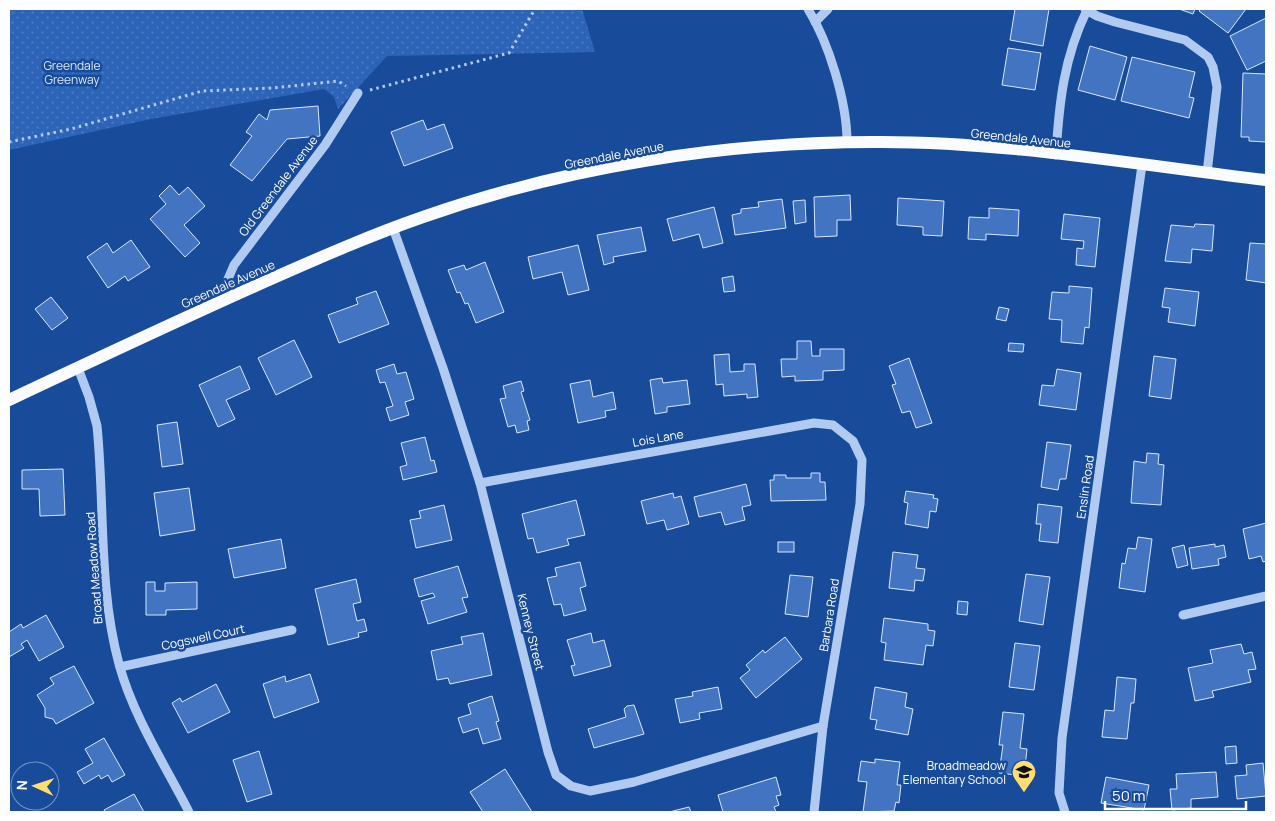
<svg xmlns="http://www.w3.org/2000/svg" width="1275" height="821" viewBox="0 0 1275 821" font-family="Manrope,sans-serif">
  <defs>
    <pattern id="green-dots" width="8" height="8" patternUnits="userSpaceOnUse" patternTransform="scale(1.25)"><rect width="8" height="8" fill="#2d64b8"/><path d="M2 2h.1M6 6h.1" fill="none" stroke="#4c7bc3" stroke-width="1.8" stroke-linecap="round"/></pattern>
  </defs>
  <rect width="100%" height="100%" fill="#194b9b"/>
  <path fill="url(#green-dots)" d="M9,9H582L595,52L387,56L338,109L334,97L324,89L151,119L9,150Z"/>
  <g fill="#4274c1" stroke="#d7e6fc">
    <path d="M1015,9H1049L1043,46L1010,40Z"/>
    <path d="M1179,9H1195L1193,14Z"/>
    <path d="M1201,9H1246L1228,33L1199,11Z"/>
    <path d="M1266,18V61L1247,70L1230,36Z"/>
    <path d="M1090,46L1127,57L1115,100L1078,90Z"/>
    <path d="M1008,48L1041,53L1035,90L1002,85Z"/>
    <path d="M1132,57L1195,72L1189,97L1194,98L1189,118L1121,101Z"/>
    <path d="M1243,73L1266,74V142L1249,141V137H1241Z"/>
    <path d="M318,106L320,136L287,139L252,181L230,165L252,136L246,132L259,114L267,120L270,110Z"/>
    <path d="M423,120L427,130L444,124L453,148L404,166L391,132Z"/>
    <path d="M170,185L179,195L188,187L205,206L184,225L200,243L185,257L150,219L166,204L159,196Z"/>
    <path d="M850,195L851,220H837V236L815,237L814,197Z"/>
    <path d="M898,198L944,201L942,236L923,235V227L897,225Z"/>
    <path d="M782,199L786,228L735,235L732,215L741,213V209L759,207L758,202Z"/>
    <path d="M805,200L806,222L795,224L793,201Z"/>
    <path d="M714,207L723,243L703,248L699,234L673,241L667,219Z"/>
    <path d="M989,208L1019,210L1018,236L986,234V240L968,239L969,217L989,218Z"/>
    <path d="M1064,214L1100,218L1095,267L1076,265L1077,248L1083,249L1084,241L1061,239Z"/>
    <path d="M1195,224L1214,225L1212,251L1192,249L1191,263L1165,261L1171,225L1194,227Z"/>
    <path d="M641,227L646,251L613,257L614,262L604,265L597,235Z"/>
    <path d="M131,240L150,267L128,281L125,276L108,288L87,257L107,243L113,253Z"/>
    <path d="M1250,243L1266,244V283L1246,280Z"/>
    <path d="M578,245L589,290L568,295L562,272L533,279L528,257Z"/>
    <path d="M485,262L504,312L476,323L468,303L465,304L460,292L457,293L448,270L464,265L466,270Z"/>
    <path d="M733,276L735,291L724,292L722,278Z"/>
    <path d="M1069,286L1092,288L1089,328L1085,327L1083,344L1061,342L1062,320L1049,319L1052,292L1069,293Z"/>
    <path d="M1165,288L1199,292L1195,326L1168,322L1170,308L1162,307Z"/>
    <path d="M376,291L389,324L339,343L328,315L358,304L356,298Z"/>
    <path d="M51,297L68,318L52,330L35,309Z"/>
    <path d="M999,307L1009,309L1006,321L996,319Z"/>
    <path d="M294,340L312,377L276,395L258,358Z"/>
    <path d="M797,341H811L812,356H820V349H844V370L823,371V380L795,381V376L782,377L781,359H797Z"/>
    <path d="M1009,343L1024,344L1023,352L1008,351Z"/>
    <path d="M729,354L730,372L744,371V364H755L758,397L747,398V394L724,396L723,384L716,385L714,355Z"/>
    <path d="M1154,356L1176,359L1171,399L1149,396Z"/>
    <path d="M909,358L932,423L916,428L910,411L902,413L892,385L896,384L889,366Z"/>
    <path d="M394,364L397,374L406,372L414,399L405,402L409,415L390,421L386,408L393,406L385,382L380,383L376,370Z"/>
    <path d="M240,366L250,389L226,400L235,419L218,427L199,385Z"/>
    <path d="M1057,369L1081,373L1076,410L1039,405L1042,385L1054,386Z"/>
    <path d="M662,378L663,383L687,380L690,404L667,407V412L655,414L650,380Z"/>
    <path d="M590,380L593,397L613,392L616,409L605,411L606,417L578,423L570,384Z"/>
    <path d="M521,381L524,391L521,392L530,420L527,421L529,430L517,433L515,425L508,427L500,399L506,398L503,386Z"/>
    <path d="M177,422L183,464L162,467L157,425Z"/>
    <path d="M425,437L431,461L434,460L437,472L403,480L400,467L407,465L401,443Z"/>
    <path d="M1047,442L1071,445L1066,479H1060L1058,490L1041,487Z"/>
    <path d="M1147,453L1159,454L1158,464L1164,465L1161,505L1131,503L1134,461L1146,463Z"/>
    <path d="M63,469L65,515L40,516L39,489H22V470Z"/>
    <path d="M811,473H820V482H825L826,500L771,501L770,480H774V475H786V478H811Z"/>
    <path d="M746,484L751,505L742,507L745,520L725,525L721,512L699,517L694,497Z"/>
    <path d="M189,488L195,530L160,536L154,493Z"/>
    <path d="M906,491L934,495L933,498L938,499L936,512L930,511L928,528L905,524L908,503L904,502Z"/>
    <path d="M673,493L674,498L681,496L689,524L667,530L664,520L647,524L641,501Z"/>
    <path d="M576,500L585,535L567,539L569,545L537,553L533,538L528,539L522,514Z"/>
    <path d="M1038,504L1062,507L1058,543L1039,541L1041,524H1036Z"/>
    <path d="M444,505L452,540L416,548L410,520L421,518L419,511Z"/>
    <path d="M1266,523V561L1263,562L1261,556L1249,559L1243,529Z"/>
    <path d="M1138,537L1152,539L1145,592L1119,588L1122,563L1125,564L1128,548L1136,549Z"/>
    <path d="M281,539L286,568L234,578L228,549Z"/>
    <rect x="778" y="542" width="16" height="10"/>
    <path d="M1215,544V547L1224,545L1226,557L1218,559L1219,565L1192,569L1189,548Z"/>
    <path d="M1184,545L1188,565L1177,568L1172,548Z"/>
    <path d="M893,552L918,555L916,568L925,569L923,581L915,580L914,591L889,588Z"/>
    <path d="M580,562L586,586L580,588L586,610L564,616L561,604L554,605L547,578L557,576L555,568Z"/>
    <path d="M458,566L468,597L462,598L467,612L428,624L421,601L435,597L433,593L419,597L414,579Z"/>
    <path d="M1026,574L1050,577L1043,625L1019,621Z"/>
    <path d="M790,575L813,577L808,617L785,614Z"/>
    <path d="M356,579L361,602L353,604L357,621L364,619L367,631L358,633L359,637L328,645L315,589Z"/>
    <path d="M146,582H155V591H165V583L197,582V609L166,610V615H146Z"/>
    <path d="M958,601L968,602L967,615L957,614Z"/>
    <path d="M46,615L64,647L39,661L27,640L21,644L24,648L9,657V632L21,624L23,628Z"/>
    <path d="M884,618L928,624V630L935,631L933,646L926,645L923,665L884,660L886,643L881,642Z"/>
    <path d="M483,633L492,675L450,684L448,678L437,680L431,651L463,644L461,637Z"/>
    <path d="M591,633L593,643L604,640L611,666L574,676L571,666L575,665L567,640Z"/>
    <path d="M785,637L802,659L756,698L740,678L750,670L746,665L763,650L765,653Z"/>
    <path d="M1015,643L1040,646L1034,690L1009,687Z"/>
    <path d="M1241,644L1244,654L1252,652L1256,669L1248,670L1251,682L1212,691L1214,697L1195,701L1188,668L1213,663L1210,650Z"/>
    <path d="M74,666L94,703L56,724L53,719L45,717V708L37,695L54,684L50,678Z"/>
    <path d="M310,674L319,702L274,718L263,684L285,676L286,682Z"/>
    <path d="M1117,677L1136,679L1134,703H1131L1127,739L1102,737L1105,710L1114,711Z"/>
    <path d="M216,684L230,712L188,733L172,703L180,698L182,702Z"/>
    <path d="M718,687L722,709L699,713L700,719L680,723L675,699L693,696L692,692Z"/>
    <path d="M875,687L907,693L905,707L913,709L908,735L875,729L877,720L870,719Z"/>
    <path d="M492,696L499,721L496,722L501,739L483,744L478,728L463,733L458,718L471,714L468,704Z"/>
    <path d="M634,705L644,734L594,748L588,729L626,717L624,709L627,706Z"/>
    <path d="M1003,712L1024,714L1020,748L1027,749L1024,776L999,773L1003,745H999Z"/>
    <path d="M104,738L125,775L112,782L108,775L101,779L99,775L84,784L77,772L93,763L85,749Z"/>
    <path d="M1236,746L1237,763L1226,764L1225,747Z"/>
    <path d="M259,751L272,794L247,802L233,760Z"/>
    <path d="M875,759L900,762L897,785H901L899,803L896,802L894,811L863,812L867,782L858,781L861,761L875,763Z"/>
    <path d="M1263,763L1266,796L1237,799L1235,776L1247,775L1246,765Z"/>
    <path d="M505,769L532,812H483L470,792Z"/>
    <path d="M1216,772L1218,797L1191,799V808L1172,810L1170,789H1177L1176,774Z"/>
    <path d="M776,777L781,795L776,796L779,805L774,807L776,812H723L718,795Z"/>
    <path d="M1106,777L1149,785L1144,810L1101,803Z"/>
    <path d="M134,794L144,812H105L104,810Z"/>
    <path d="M689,807L691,812H669Z"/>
  </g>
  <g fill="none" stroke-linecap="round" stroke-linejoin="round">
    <g stroke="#b0caf2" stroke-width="3" stroke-dasharray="2.5 4" stroke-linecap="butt">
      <path d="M370,90L509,53L535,9"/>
      <path d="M9,142L71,129L202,91L273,88L338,81L346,86"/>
    </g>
    <g stroke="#b0caf2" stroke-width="9">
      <path d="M808,9C829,43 847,102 847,142"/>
      <path d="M1085,9L1097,16L1115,22L1185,40L1208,57L1213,67L1217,87L1207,173"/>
      <path d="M815,22L828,9"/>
      <path d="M1056,155C1059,103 1064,57 1087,10"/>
      <path d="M393,228L443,368L480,483L548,752L556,775L571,786L590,791L634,782L823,726"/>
      <path d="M231,297L228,279L234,265L325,145L358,93"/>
      <path d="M78,368L89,397L97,426C105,505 98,587 119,664C133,716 165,765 189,812"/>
      <path d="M480,483L814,423L833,425L853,441L862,460L860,504L823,726L814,812"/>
      <path d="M1183,615L1266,596"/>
      <path d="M120,667L292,630"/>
      <path d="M1065,812L1059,793L1062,738L1142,165"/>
    </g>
    <path stroke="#fafcff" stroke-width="12" d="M9,400C96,359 183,318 271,279C321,257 371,235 423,217C566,167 723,142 874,142C1003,141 1138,165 1266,180"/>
  </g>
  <defs>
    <symbol id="school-pin" viewBox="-11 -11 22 30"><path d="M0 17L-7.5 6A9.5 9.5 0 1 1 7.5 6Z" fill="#ffdd70" stroke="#194b9b"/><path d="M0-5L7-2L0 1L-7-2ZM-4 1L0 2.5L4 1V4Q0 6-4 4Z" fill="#111"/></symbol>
  </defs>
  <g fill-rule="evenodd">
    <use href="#school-pin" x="1010" y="758" width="28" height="38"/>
  </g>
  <g text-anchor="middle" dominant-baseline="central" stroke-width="5" stroke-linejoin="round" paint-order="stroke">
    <g font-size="12" fill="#d7e6fc" stroke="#194b9b">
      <text x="72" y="65">Greendale<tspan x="72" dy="14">Greenway</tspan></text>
    </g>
    <g font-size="12" fill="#fff" stroke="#194b9b">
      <text transform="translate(1021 138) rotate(6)">Greendale Avenue</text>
      <text transform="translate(614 155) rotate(-11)">Greendale Avenue</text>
      <text transform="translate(278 186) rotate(-53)">Old Greendale Avenue</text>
      <text transform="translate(228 284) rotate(-24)">Greendale Avenue</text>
      <text transform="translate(658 438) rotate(-10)">Lois Lane</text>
      <text transform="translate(1085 487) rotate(-82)">Enslin Road</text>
      <text transform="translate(94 568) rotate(-94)">Broad Meadow Road</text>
      <text transform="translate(829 615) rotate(-81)">Barbara Road</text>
      <text transform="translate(531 632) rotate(76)">Kenney Street</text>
      <text transform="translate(203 637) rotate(-12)">Cogswell Court</text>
    </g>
    <g font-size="12" fill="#fff" stroke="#194b9b" text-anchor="end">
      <text x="1006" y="765">Broadmeadow<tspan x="1006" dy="14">Elementary School</tspan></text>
    </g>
  </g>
  <rect width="1275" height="821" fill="none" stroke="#ffffff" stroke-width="20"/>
  <g transform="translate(35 786) rotate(273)"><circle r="24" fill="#194b9b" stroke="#7593c3"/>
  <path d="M0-4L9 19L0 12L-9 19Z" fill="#ffdd70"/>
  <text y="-8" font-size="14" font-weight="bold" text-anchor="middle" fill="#ffffff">N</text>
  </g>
  <path d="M1105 801v8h141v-8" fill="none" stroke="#ffffff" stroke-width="2.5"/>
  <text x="1112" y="801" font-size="15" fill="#ffffff" stroke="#194b9b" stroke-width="4" paint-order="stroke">50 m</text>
</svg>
